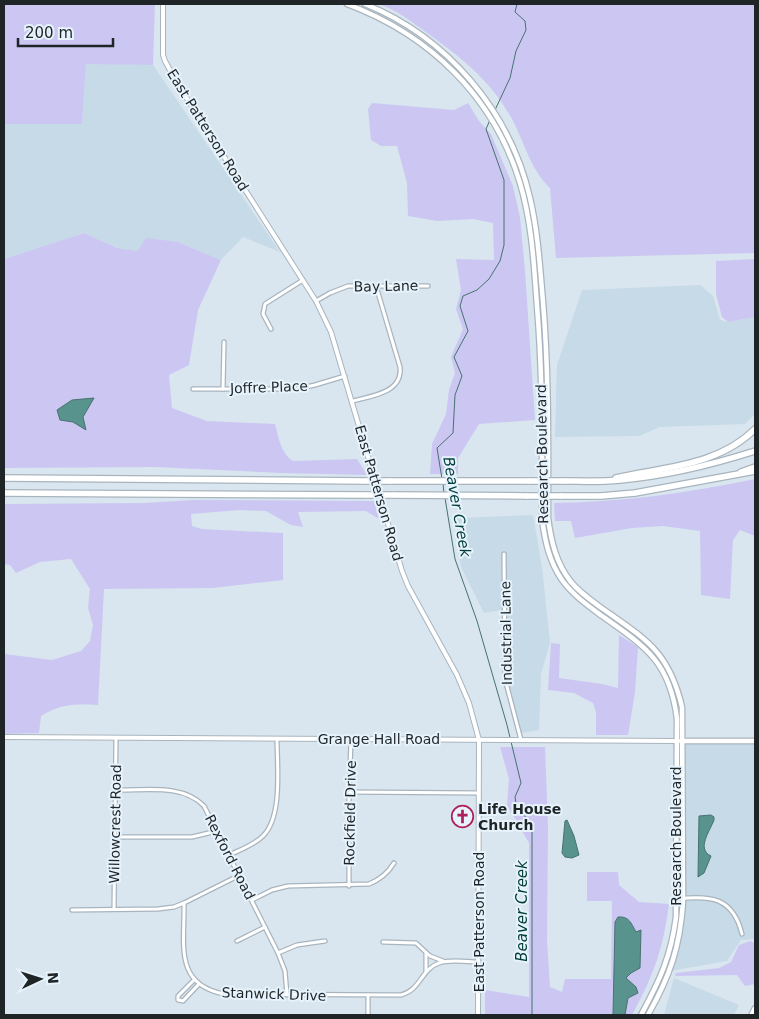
<svg xmlns="http://www.w3.org/2000/svg" width="759" height="1019" viewBox="0 0 759 1019" font-family="'DejaVu Sans',sans-serif">
  <rect width="100%" height="100%" fill="#d9e6ef"/>
  <g fill="#c7dae8">
    <path d="M86,63L153,65L280,252L243,237L221,260L178,242L138,251L117,248L84,233L4,259V124H82Z"/>
    <path d="M700,285L713,296L720,320L728,322L755,317V414L745,424L660,427L639,436L555,437L557,365L582,290Z"/>
    <path d="M533,515L542,567L550,643L541,674L539,730L517,734L503,682L502,610L484,613L461,567L458,552L457,518Z"/>
    <path d="M682,741H755V939L741,940L727,961L670,971L681,930Z"/>
    <path d="M674,978L739,1005L734,1015H664Z"/>
  </g>
  <g fill="#cbc7f2">
    <path d="M4,4H155L153,65L86,64L82,124H4Z"/>
    <path d="M379,4H755V253L556,258L550,188C531,170 524,142 512,119C491,81 462,58 427,33C411,21 398,11 379,4Z"/>
    <path d="M372,103L454,110L468,103L479,121L491,134L513,186L520,217L525,271L535,420L479,424L458,458V474H430L432,444L446,414L449,390L455,373L451,357L463,329L456,309L461,290L456,259L494,260L493,223L473,219L437,221L408,216L407,183L397,146H381L371,140L368,109Z"/>
    <path d="M84,233L117,248L138,251L146,238L178,242L221,260L198,310L189,365L169,375L172,408L207,421L275,424C279,438 280,452 293,461L357,459L367,475L282,473L155,467L4,468V259Z"/>
    <path d="M755,259V317L728,322L722,317L716,294V261Z"/>
    <path d="M755,479V536L740,530L733,540L730,599L701,595L700,531L663,526L632,528L575,538L571,521H555L554,503C622,502 688,493 755,479Z"/>
    <path d="M194,500L374,501L379,519L366,511L298,512L303,527L291,525L266,511L239,510L191,514L192,526L202,529L283,533V580L213,588L104,589L98,705C74,704 62,703 41,716L39,733L4,734V654L52,660L81,651L90,641L93,625L88,608L90,589L71,559L40,562L16,573L10,565L4,564V504L144,503Z"/>
    <path d="M619,635L638,647L635,692L628,735H596V712L593,703L574,693L548,690L551,643L560,644L559,678L602,684L618,688Z"/>
    <path d="M500,747H545L548,826L547,941L550,987L562,992L565,979H611L612,901H587V872H618L619,885L639,902L669,904C663,949 654,975 632,1015H485V990L529,997V843L507,805L509,779Z"/>
    <path d="M750,941L755,943V984L745,986L737,975L675,976L676,973L719,968L731,962L739,945Z"/>
  </g>
  <g fill="#58938e" stroke="#47726f">
    <path d="M94,398L83,417L86,430L73,422L60,420L57,410L72,400Z"/>
    <path d="M711,815L714,817V820C710,831 696,849 711,856L704,873L698,877L699,816Z"/>
    <path d="M567,820L574,836L579,855L572,858L565,857L562,853L565,821Z"/>
    <path d="M618,917C629,916 631,923 636,932L641,930L640,968L631,973L626,978L636,987L638,993L628,998L625,1015H613L615,922Z"/>
  </g>
  <g fill="none" stroke-linecap="round" stroke-linejoin="round">
    <g stroke="#47726f" stroke-width="1">
      <path d="M495,110L510,78L516,51L526,30L525,21L515,12L517,4"/>
      <path d="M442,479L437,448L453,433L455,395L462,376L454,357L468,331L460,306L463,296L477,290L489,279L500,261L504,245V180L486,129L490,120"/>
      <path d="M443,483L444,494"/>
      <path d="M445,498L455,559L477,621L507,725L521,783L515,797L517,809L532,823V1015"/>
    </g>
    <defs>
      <g id="minor">
        <path d="M316,301L330,293L348,286H428"/>
        <path d="M271,329L263,314L265,304L303,280"/>
        <path d="M193,389H297L315,385L345,376"/>
        <path d="M223,389L224,342"/>
        <path d="M353,401C371,396 403,393 400,367L376,286"/>
        <path d="M504,554L505,679L521,740"/>
        <path d="M115,790C144,791 182,783 204,806L278,953L285,971L287,995"/>
        <path d="M349,792L479,793"/>
        <path d="M115,837H192L217,831"/>
        <path d="M229,855C240,850 254,845 263,836C283,816 277,766 277,739"/>
        <path d="M349,886V799L351,739"/>
        <path d="M677,899C710,895 733,897 742,934"/>
        <path d="M252,900L272,890L288,886L369,884C379,880 388,873 394,863"/>
        <path d="M184,903C185,943 173,984 224,994L401,995C421,990 421,969 439,963C450,959 467,962 479,962"/>
        <path d="M114,909L116,738"/>
        <path d="M72,910L158,909L174,907L184,903L240,875"/>
        <path d="M237,941L265,927"/>
        <path d="M383,942L416,943L430,956L443,961"/>
        <path d="M278,953L297,945L325,941"/>
        <path d="M426,953V972"/>
        <path d="M194,980L178,996V1000L183,1001L198,985"/>
        <path d="M368,1015V995"/>
      </g>
      <g id="tertiary">
        <path d="M163,4V55L165,61L177,83L316,301L331,332L402,571L408,586L457,675L469,703L479,740L478,1015"/>
        <path d="M4,737L677,741"/>
      </g>
      <g id="secondary">
        <path d="M347,4C430,35 494,97 520,183C532,223 534,265 537,306C543,377 542,448 542,519C545,541 549,561 562,580C573,595 587,605 602,616C646,647 670,662 677,719L676,917C671,956 660,980 641,1015"/>
        <path d="M365,4C447,37 510,111 530,198C538,232 540,268 543,302C549,374 548,446 548,518C551,541 556,563 571,582C580,593 592,601 603,609C647,640 669,652 682,707L683,902C680,947 670,976 648,1015"/>
        <path d="M681,741H755"/>
      </g>
      <g id="motorway">
        <path d="M741,472L755,467"/>
        <path d="M4,478L366,481"/>
        <path d="M616,478C664,467 718,466 755,429"/>
        <path d="M390,481H529"/>
        <path d="M562,481C581,481 600,482 620,480C666,476 711,465 755,451"/>
        <path d="M4,493L367,495"/>
        <path d="M393,495L528,496"/>
        <path d="M560,496H601L635,493L755,471"/>
        <path d="M752,1015L755,1009"/>
      </g>
    </defs>
    <use href="#minor" stroke="#a9b5be" stroke-width="5.5"/>
    <use href="#tertiary" stroke="#a9b5be" stroke-width="6"/>
    <use href="#secondary" stroke="#a9b5be" stroke-width="7"/>
    <use href="#motorway" stroke="#a9b5be" stroke-width="8"/>
    <use href="#minor" stroke="#fff" stroke-width="3"/>
    <use href="#tertiary" stroke="#fff" stroke-width="4"/>
    <use href="#secondary" stroke="#fff" stroke-width="4.5"/>
    <use href="#motorway" stroke="#fff" stroke-width="5.5"/>
    <defs>
      <g id="motorway-bridge">
        <path d="M366,481H390"/>
        <path d="M529,481H562"/>
        <path d="M367,495H393"/>
        <path d="M528,496H560"/>
      </g>
    </defs>
    <use href="#motorway-bridge" stroke="#a9b5be" stroke-width="8" stroke-linecap="butt"/>
    <use href="#motorway-bridge" stroke="#fff" stroke-width="5.5"/>
  </g>
  <defs>
    <symbol id="church-ring" viewBox="-11 -11 22 22"><circle r="9.5" fill="#e6f3fc" stroke="#af2057" stroke-width="1.5"/><path d="M-1.2-6h2.4v3.5h3.3v2.4h-3.3V6h-2.4V-.1h-3.3v-2.4h3.3Z" fill="#af2057"/></symbol>
  </defs>
  <g fill-rule="evenodd">
    <use href="#church-ring" x="450" y="804" width="25" height="25"/>
  </g>
  <g text-anchor="middle" dominant-baseline="central" stroke-width="4" stroke-linejoin="round" paint-order="stroke">
    <g font-size="14" fill="#1f2427" stroke="#e6f3fc">
      <text transform="translate(208 130) rotate(58)">East Patterson Road</text>
      <text transform="translate(386 286) rotate(-1)">Bay Lane</text>
      <text transform="translate(269 387) rotate(-2)">Joffre Place</text>
      <text transform="translate(542 454) rotate(-91)">Research Boulevard</text>
      <text transform="translate(379 493) rotate(74)">East Patterson Road</text>
      <text transform="translate(506 633) rotate(-91)">Industrial Lane</text>
      <text x="379" y="739">Grange Hall Road</text>
      <text transform="translate(350 813) rotate(-89)">Rockfield Drive</text>
      <text transform="translate(115 824) rotate(-89)">Willowcrest Road</text>
      <text transform="translate(676 836) rotate(-90)">Research Boulevard</text>
      <text transform="translate(230 857) rotate(63)">Rexford Road</text>
      <text transform="translate(479 922) rotate(-90)">East Patterson Road</text>
      <text transform="translate(274 994) rotate(2)">Stanwick Drive</text>
    </g>
    <g font-size="14" font-weight="bold" fill="#1f2427" stroke="#e6f3fc" text-anchor="start">
      <text x="478" y="809">Life House<tspan x="478" dy="16">Church</tspan></text>
    </g>
    <g font-size="15" font-style="italic" fill="#003c38" stroke="#e6f3fc">
      <text transform="translate(457 507) rotate(80)">Beaver Creek</text>
      <text transform="translate(522 911) rotate(-90)">Beaver Creek</text>
    </g>
  </g>
  <rect width="759" height="1019" fill="none" stroke="#1f2427" stroke-width="10"/>
  <g transform="translate(40 979) rotate(86)" stroke="#e6f3fc" stroke-width="4" paint-order="stroke">
  <path d="M0-4L9 19L0 12L-9 19Z" fill="#1f2427"/>
  <text y="-8" font-size="14" font-weight="bold" text-anchor="middle" fill="#1f2427">N</text>
  </g>
  <path d="M18 38v8h95v-8" fill="none" stroke="#1f2427" stroke-width="2.5"/>
  <text x="25" y="38" font-size="15" fill="#1f2427" stroke="#e6f3fc" stroke-width="4" paint-order="stroke">200 m</text>
</svg>
